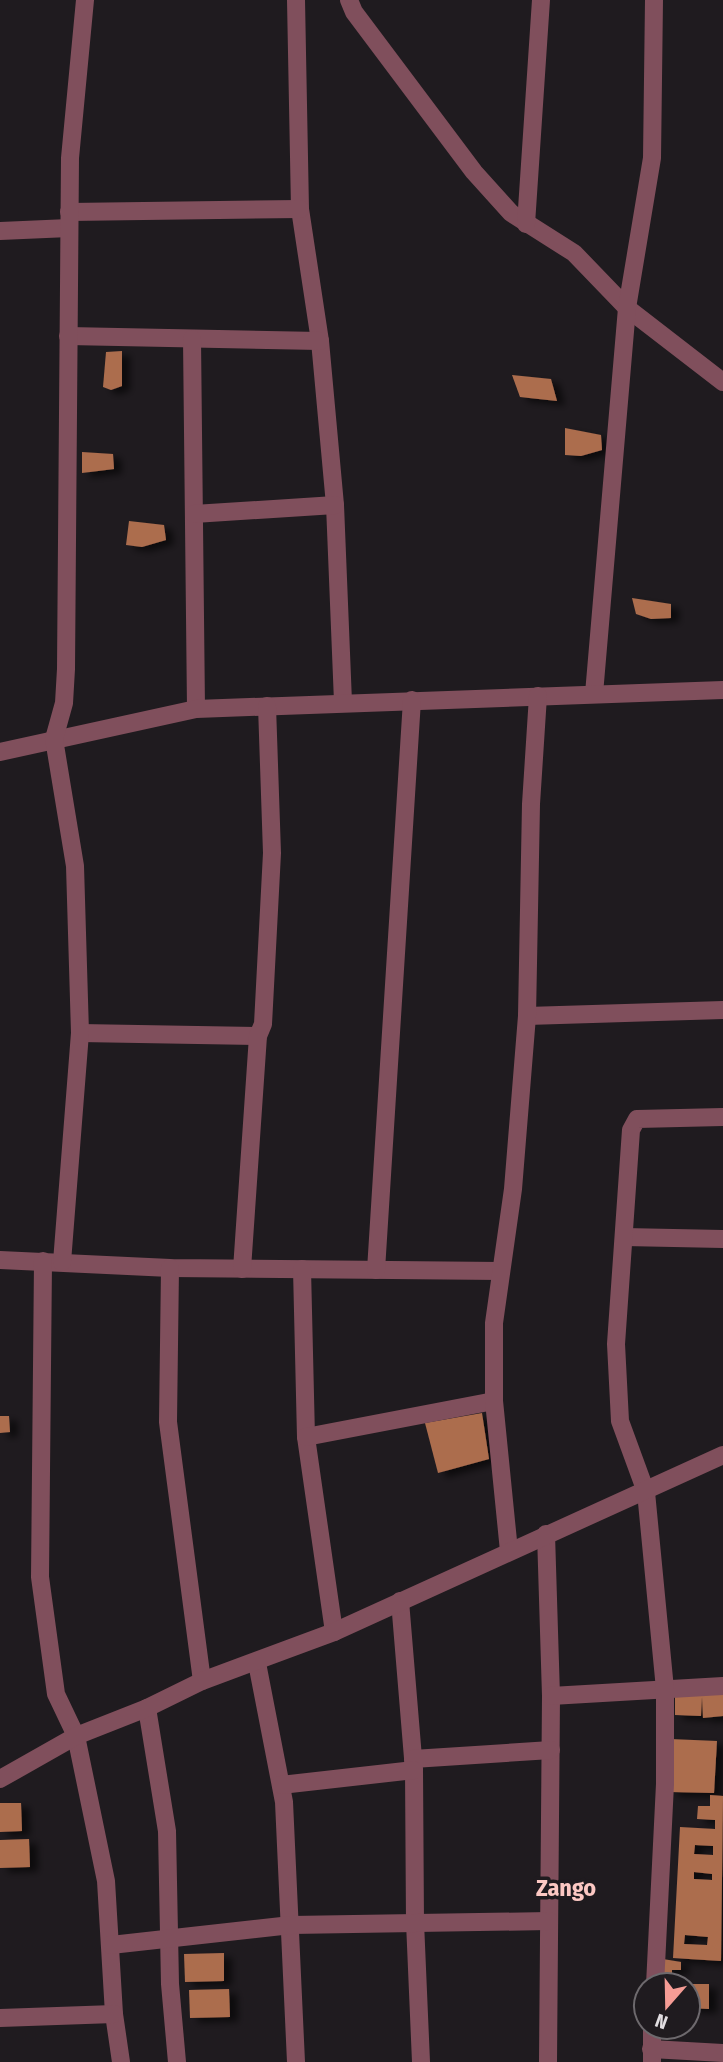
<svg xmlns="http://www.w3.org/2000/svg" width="723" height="2062" viewBox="0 0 723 2062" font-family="'Fira Sans Condensed',sans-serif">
  <defs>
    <filter id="shadow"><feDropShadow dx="8" dy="4.5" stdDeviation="3.5" flood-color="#0009"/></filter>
  </defs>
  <rect width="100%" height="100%" fill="#1f1b1f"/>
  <g fill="#ac6d4e" fill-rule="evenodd" filter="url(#shadow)">
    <path d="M122,351V386L111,390L103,387L106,352Z"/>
    <path d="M512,375L551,379L557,401L520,397Z"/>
    <path d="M565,428L601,435L602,450L581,456L565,455Z"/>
    <path d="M82,452L113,454L114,469L82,473Z"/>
    <path d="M129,521L164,525L166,540L142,547L126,545Z"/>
    <path d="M632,598L671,604V618L651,619L636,614Z"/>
    <path d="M482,1413L489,1459L438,1473L425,1423Z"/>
    <path d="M0,1416H9L10,1432L0,1433Z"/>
    <path d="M723,1693V1716L703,1718L702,1697L701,1716L675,1715V1694Z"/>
    <path d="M670,1739L717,1741L714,1793L670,1792Z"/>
    <path d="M710,1795L723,1796L721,1961L673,1958L680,1827L715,1829V1820L697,1819L698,1806H710ZM695,1845L713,1846V1855L694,1854ZM694,1872L712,1874V1880L694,1879ZM685,1935L708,1937L707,1945L684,1944Z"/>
    <path d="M0,1803H21L22,1831L0,1832Z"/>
    <path d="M29,1839L30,1867L0,1868V1840Z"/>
    <path d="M224,1953V1981L185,1982L184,1954Z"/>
    <path d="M663,1959L681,1962V1970H672V1981L662,1982Z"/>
    <path d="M688,1984H709V2009L688,2008Z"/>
    <path d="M229,1989L230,2017L190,2018L189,1990Z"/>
  </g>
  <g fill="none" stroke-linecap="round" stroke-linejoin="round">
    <g stroke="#804f5c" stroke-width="18">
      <path d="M296,0L300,209L320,341L335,505L343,702"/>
      <path d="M349,0L354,12L474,172L511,213L574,253L627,308L723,382"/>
      <path d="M69,212L300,209"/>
      <path d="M526,224L541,0"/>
      <path d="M0,231L69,228"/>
      <path d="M68,336L320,341"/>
      <path d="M192,339L196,709"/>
      <path d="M194,514L335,505"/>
      <path d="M594,694L627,308L652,158L654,0"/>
      <path d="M0,752L196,709L723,690"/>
      <path d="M527,1016L723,1010"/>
      <path d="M80,1033L258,1036"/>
      <path d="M624,1237L723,1239"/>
      <path d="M0,1260L170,1268L501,1271"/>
      <path d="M43,1261L40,1577L56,1694L76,1736L106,1881L114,2014L121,2062"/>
      <path d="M62,1262L80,1033L75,866L54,739L64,703L66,669L70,158L85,0"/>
      <path d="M170,1268L168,1422L202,1681"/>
      <path d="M242,1269L258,1036L263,1024L272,853L267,706"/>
      <path d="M302,1269L306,1437L334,1632"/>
      <path d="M376,1270L412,700"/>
      <path d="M306,1437L494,1401"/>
      <path d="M546,1534L551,1696L548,2062"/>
      <path d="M509,1551L494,1401V1323L513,1189L527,1016L531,804L538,696"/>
      <path d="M400,1601L414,1770L415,1922L421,2062"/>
      <path d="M257,1663L284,1802L296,2062"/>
      <path d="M551,1696L723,1686"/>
      <path d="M147,1708L167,1831L170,1984L177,2062"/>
      <path d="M413,1759L551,1750"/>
      <path d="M281,1785L414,1770"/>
      <path d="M111,1945L291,1925L549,1921"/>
      <path d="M655,1985L665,1784V1689L646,1492L620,1421L616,1344L631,1130L637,1119L723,1117"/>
      <path d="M0,2018L114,2014"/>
      <path d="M651,2049L723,2053"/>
      <path d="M652,2062V2027"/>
    </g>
    <path stroke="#804f5c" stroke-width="18" d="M0,1779L76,1736L147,1708L202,1681L334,1632L723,1455"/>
  </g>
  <g text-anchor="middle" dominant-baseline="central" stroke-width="7" stroke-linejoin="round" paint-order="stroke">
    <g font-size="24" font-weight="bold" fill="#fcc8c3" stroke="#1f1b1f">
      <text x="566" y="1888">Zango</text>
    </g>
  </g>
  <g transform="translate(667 2006) rotate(200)"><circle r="33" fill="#1f1b1f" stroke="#6d696d" stroke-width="2"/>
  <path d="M0-5L12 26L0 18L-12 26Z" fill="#f59c95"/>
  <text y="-10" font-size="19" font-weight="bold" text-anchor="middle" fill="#e1dee1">N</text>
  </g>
</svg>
